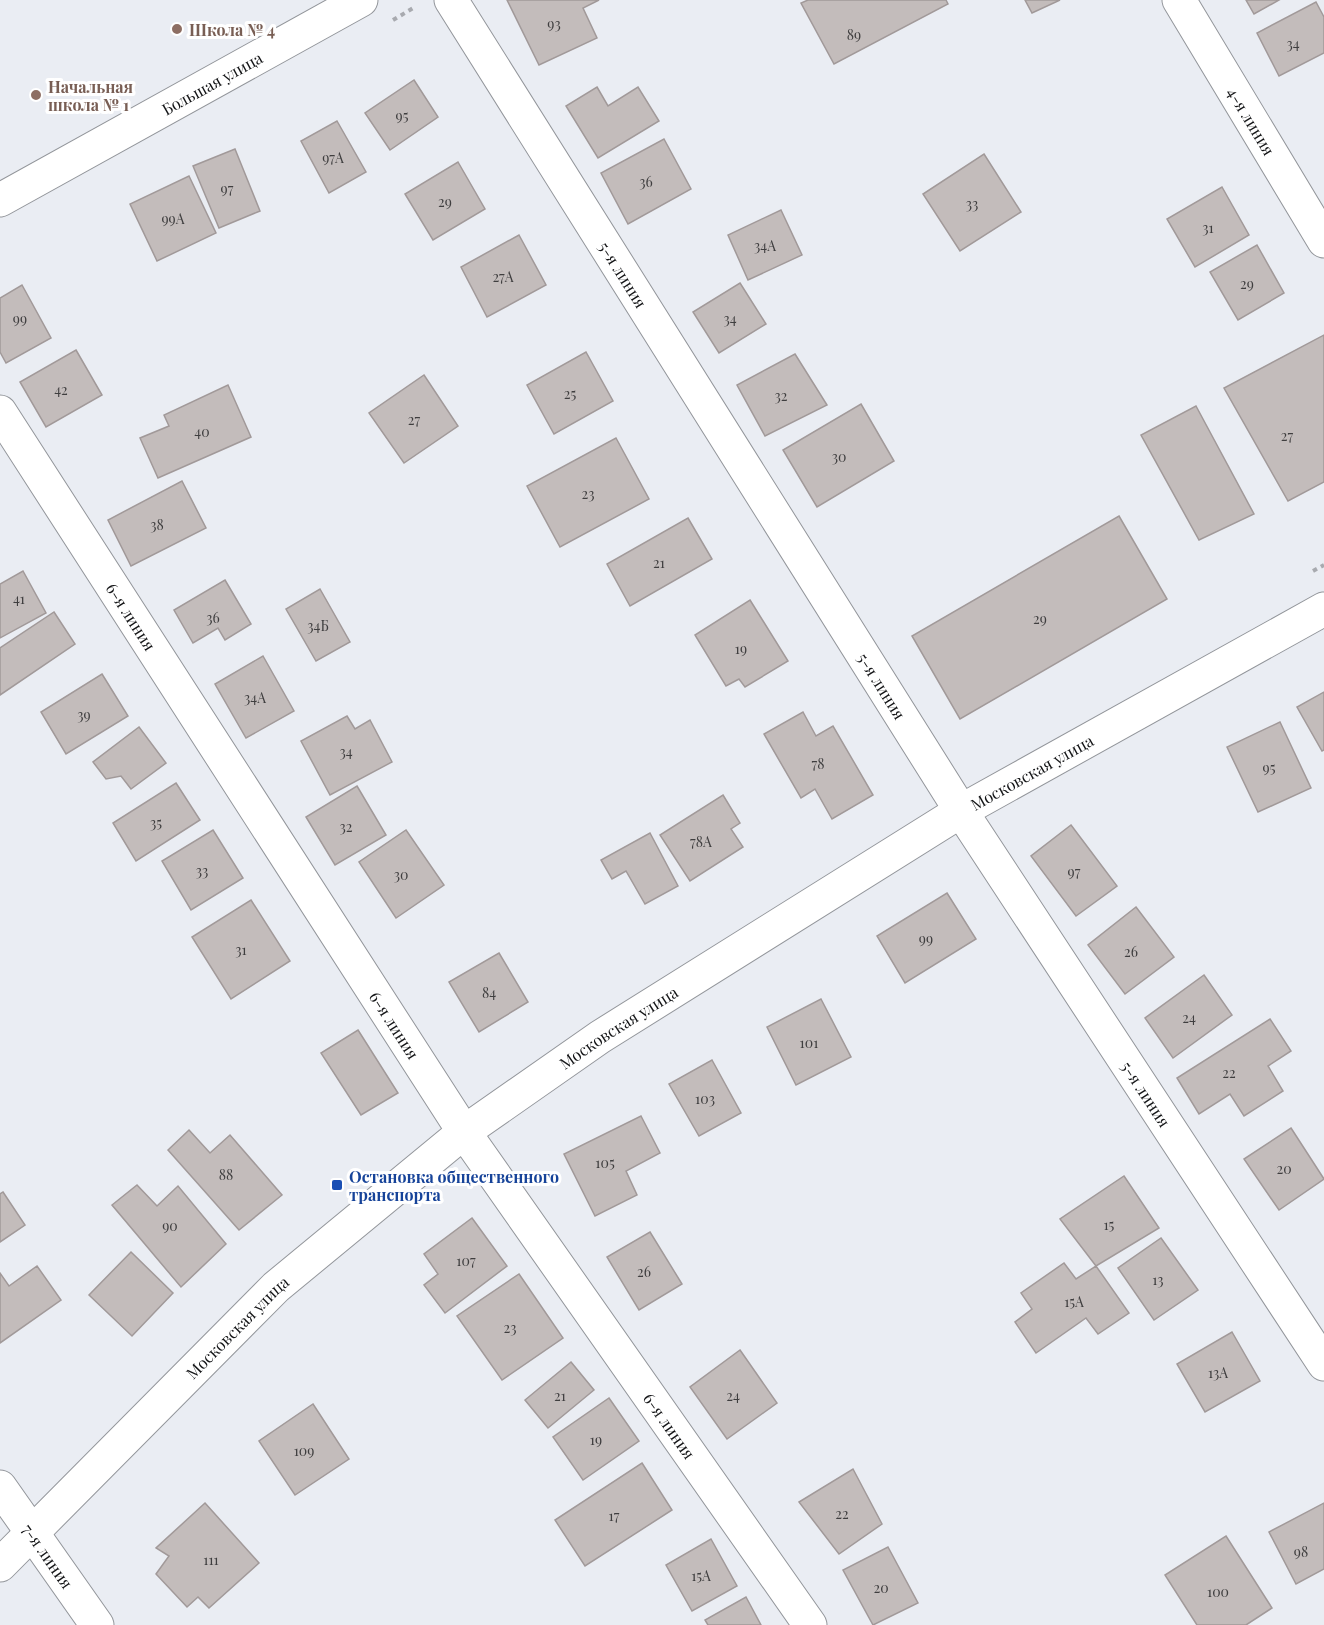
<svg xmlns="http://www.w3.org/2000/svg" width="1324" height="1625" viewBox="0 0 1324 1625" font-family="'Playfair Display',serif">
  <rect width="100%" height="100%" fill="#eaedf3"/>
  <g fill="#c3bcbb" stroke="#a19999" stroke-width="1.5">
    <path d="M507,0H599L583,8L597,38L539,65Z"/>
    <path d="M808,0H946L948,4L834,64L801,3Z"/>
    <path d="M1025,0H1060L1032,13Z"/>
    <path d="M1246,0H1279L1254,14Z"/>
    <path d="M1316,2L1324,17V53L1279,76L1257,33Z"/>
    <path d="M414,80L438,117L390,150L365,113Z"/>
    <path d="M597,87L608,106L638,87L659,121L598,158L566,106Z"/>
    <path d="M337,121L366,172L329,193L301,141Z"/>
    <path d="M664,139L691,189L628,224L601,173Z"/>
    <path d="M235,149L260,211L219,228L193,166Z"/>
    <path d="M984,154L1021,212L960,251L923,194Z"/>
    <path d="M458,162L485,209L433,240L405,194Z"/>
    <path d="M189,176L216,233L157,261L130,204Z"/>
    <path d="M1222,187L1249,235L1195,267L1167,219Z"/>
    <path d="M781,210L802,255L748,280L728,235Z"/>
    <path d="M519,235L546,285L487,317L461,267Z"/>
    <path d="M1257,245L1284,293L1238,320L1210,272Z"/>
    <path d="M740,283L766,324L719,353L693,312Z"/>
    <path d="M22,285L51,338L6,363L0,352V298Z"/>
    <path d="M1324,335V482L1288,501L1224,388Z"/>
    <path d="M76,350L102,395L46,427L20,382Z"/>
    <path d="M586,352L613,401L554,434L527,385Z"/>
    <path d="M795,354L827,405L765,436L737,385Z"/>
    <path d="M424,375L458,426L404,463L369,413Z"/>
    <path d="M228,385L251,437L158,478L140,438L169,426L164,415Z"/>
    <path d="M861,404L894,461L817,507L783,450Z"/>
    <path d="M1196,406L1254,514L1199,540L1141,435Z"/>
    <path d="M616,438L649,499L560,547L527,486Z"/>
    <path d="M182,481L206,528L131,566L108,520Z"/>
    <path d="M1119,516L1167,599L960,719L912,636Z"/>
    <path d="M688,518L712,559L630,606L607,564Z"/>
    <path d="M23,571L46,613L0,638V584Z"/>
    <path d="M225,580L251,624L225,640L218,628L193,643L174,610Z"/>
    <path d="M320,589L350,642L316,661L286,609Z"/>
    <path d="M750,600L788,661L745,687L739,679L726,686L695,635Z"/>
    <path d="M54,612L75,644L0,695V648Z"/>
    <path d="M263,656L294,711L246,738L215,684Z"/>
    <path d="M102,674L128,716L66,754L41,712Z"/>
    <path d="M1324,692V750L1322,751L1297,707Z"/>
    <path d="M803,712L816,736L833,726L873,795L832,819L815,789L801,798L764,734Z"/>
    <path d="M347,716L355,729L370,720L392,762L330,795L301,741Z"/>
    <path d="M1280,722L1311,788L1258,812L1227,747Z"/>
    <path d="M139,727L166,763L131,789L121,776L106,779L93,762Z"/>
    <path d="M176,783L200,820L136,861L113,823Z"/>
    <path d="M357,786L386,835L335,865L306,817Z"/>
    <path d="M723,795L740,823L731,829L743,847L690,881L660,835Z"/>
    <path d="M1071,825L1117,886L1076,916L1031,856Z"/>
    <path d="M213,830L243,878L191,910L162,861Z"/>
    <path d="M406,830L444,885L396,918L359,862Z"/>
    <path d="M650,833L678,886L645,904L626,871L612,879L601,860Z"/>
    <path d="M947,893L976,939L905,983L877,936Z"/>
    <path d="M251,900L290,961L231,999L192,937Z"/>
    <path d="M1136,907L1174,957L1125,994L1088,945Z"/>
    <path d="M499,953L528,1002L479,1032L449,982Z"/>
    <path d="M1204,975L1232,1015L1173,1058L1145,1018Z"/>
    <path d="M821,999L851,1057L796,1085L767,1027Z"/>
    <path d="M1270,1019L1291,1051L1268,1066L1283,1091L1244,1116L1230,1094L1199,1114L1177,1078Z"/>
    <path d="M358,1030L398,1093L361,1115L321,1053Z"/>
    <path d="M712,1060L741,1113L699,1136L669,1084Z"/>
    <path d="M641,1116L660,1153L626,1171L637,1195L595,1216L564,1154Z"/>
    <path d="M1291,1128L1324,1179L1279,1210L1244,1159Z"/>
    <path d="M189,1130L210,1153L230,1135L282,1195L239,1230L168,1150Z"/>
    <path d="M1124,1176L1159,1228L1096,1266L1060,1219Z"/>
    <path d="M137,1185L157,1206L178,1186L226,1244L181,1287L112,1205Z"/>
    <path d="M3,1192L25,1225L0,1242V1194Z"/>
    <path d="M472,1218L507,1266L445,1313L424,1285L438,1274L424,1254Z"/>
    <path d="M650,1232L682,1284L639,1310L607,1257Z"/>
    <path d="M1161,1238L1198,1290L1154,1320L1118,1268Z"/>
    <path d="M131,1252L173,1293L132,1336L89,1295Z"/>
    <path d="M1064,1263L1076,1279L1096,1266L1129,1313L1098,1334L1086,1318L1036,1353L1015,1322L1032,1309L1021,1293Z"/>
    <path d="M37,1266L61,1300L0,1343V1273L9,1286Z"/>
    <path d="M519,1274L563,1338L502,1380L457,1316Z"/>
    <path d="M1232,1332L1260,1381L1205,1412L1177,1364Z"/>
    <path d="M740,1350L777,1403L727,1439L690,1387Z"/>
    <path d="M571,1362L594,1390L548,1428L525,1400Z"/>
    <path d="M609,1398L639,1441L583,1480L553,1437Z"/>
    <path d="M313,1404L349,1459L295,1495L259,1441Z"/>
    <path d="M642,1463L672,1510L585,1566L555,1520Z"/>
    <path d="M853,1469L882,1524L839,1554L799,1502Z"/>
    <path d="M205,1503L259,1563L209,1608L198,1597L187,1607L156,1574L169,1556L156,1548Z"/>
    <path d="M1324,1503V1569L1296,1584L1269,1532Z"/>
    <path d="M1226,1536L1272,1608L1246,1625H1197L1165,1575Z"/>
    <path d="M711,1539L737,1586L692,1611L666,1565Z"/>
    <path d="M888,1547L918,1603L873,1625L843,1570Z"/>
    <path d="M746,1597L761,1625H708L705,1620Z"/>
  </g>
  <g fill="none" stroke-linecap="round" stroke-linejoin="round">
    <defs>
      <g id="minor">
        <path id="s1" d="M451,0L961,811L1324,1364"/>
        <path id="s2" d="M1179,0L1324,241"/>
        <path id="s3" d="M0,200L361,0"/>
        <path id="s4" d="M0,412L464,1132L810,1625"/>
        <path id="s5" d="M0,1487L97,1625"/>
      </g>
      <g id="tertiary">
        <path id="s6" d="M0,1565L276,1287L464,1132L600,1037L961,811L1324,609"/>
      </g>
    </defs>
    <use href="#minor" stroke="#93969b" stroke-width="35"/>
    <use href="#tertiary" stroke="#93969b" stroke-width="35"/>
    <g stroke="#a8aaaf" stroke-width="4" stroke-dasharray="4.5 4.5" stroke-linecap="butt">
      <path d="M393,20L415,7"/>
      <path d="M1313,571L1324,565"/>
    </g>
    <use href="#minor" stroke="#fff" stroke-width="33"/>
    <use href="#tertiary" stroke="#fff" stroke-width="33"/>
  </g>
  <g fill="#8d6e63" stroke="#fff" stroke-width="2">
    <circle cx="177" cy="29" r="6"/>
    <circle cx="36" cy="95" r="6"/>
  </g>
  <rect fill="#1a4fb4" stroke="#fff" stroke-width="2" x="331" y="1179" width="12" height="12" rx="3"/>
  <g text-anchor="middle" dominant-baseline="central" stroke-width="6" stroke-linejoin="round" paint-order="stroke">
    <g font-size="14" fill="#3f3e3f">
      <text x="554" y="23">93</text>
      <text x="854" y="34">89</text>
      <text x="1293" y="43">34</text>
      <text x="402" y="115">95</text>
      <text x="333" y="157">97А</text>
      <text x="646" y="181">36</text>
      <text x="227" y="188">97</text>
      <text x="445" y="201">29</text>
      <text x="972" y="203">33</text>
      <text x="173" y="218">99А</text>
      <text x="1208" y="227">31</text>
      <text x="765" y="245">34А</text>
      <text x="503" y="276">27А</text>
      <text x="1247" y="283">29</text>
      <text x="20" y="318">99</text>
      <text x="730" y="318">34</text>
      <text x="61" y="389">42</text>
      <text x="570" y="393">25</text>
      <text x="781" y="395">32</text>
      <text x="414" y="419">27</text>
      <text x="202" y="431">40</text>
      <text x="1287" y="435">27</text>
      <text x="839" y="456">30</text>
      <text x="588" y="493">23</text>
      <text x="157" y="524">38</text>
      <text x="659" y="562">21</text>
      <text x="19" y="598">41</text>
      <text x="213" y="617">36</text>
      <text x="1040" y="618">29</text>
      <text x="318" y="625">34Б</text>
      <text x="741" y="648">19</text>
      <text x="255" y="697">34А</text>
      <text x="84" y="714">39</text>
      <text x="346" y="751">34</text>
      <text x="818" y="763">78</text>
      <text x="1269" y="767">95</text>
      <text x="156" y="822">35</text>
      <text x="346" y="826">32</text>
      <text x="701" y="841">78А</text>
      <text x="202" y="870">33</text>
      <text x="1074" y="871">97</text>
      <text x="401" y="874">30</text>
      <text x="926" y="938">99</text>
      <text x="241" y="949">31</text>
      <text x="1131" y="951">26</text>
      <text x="489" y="992">84</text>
      <text x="1189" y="1017">24</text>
      <text x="809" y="1042">101</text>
      <text x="1229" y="1072">22</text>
      <text x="705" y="1098">103</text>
      <text x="605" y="1162">105</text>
      <text x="1284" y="1168">20</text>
      <text x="226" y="1174">88</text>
      <text x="1109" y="1224">15</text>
      <text x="170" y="1225">90</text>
      <text x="466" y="1260">107</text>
      <text x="644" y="1271">26</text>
      <text x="1158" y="1279">13</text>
      <text x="1074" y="1301">15А</text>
      <text x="510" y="1327">23</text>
      <text x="1218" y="1372">13А</text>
      <text x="560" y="1395">21</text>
      <text x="733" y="1395">24</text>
      <text x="596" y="1439">19</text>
      <text x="304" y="1450">109</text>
      <text x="842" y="1513">22</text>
      <text x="614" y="1515">17</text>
      <text x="1301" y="1551">98</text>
      <text x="211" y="1559">111</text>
      <text x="701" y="1575">15А</text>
      <text x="881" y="1587">20</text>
      <text x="1218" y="1591">100</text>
    </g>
    <g font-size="16" font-weight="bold" fill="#785e54" stroke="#fff" text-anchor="start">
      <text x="189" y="29">Школа № 4</text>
      <text x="48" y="86">Начальная<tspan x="48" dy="18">школа № 1</tspan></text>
    </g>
    <g font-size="16" fill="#131416" stroke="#fff">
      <text stroke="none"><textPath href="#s3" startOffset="242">Большая улица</textPath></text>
      <text stroke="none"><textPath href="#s2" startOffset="141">4-я линия</textPath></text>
      <text stroke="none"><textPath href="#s1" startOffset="324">5-я линия</textPath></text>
      <text stroke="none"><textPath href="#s4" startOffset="243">6-я линия</textPath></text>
      <text stroke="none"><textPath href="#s1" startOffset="810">5-я линия</textPath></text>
      <text stroke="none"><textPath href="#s6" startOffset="1308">Московская улица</textPath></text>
      <text stroke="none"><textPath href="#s4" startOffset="729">6-я линия</textPath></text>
      <text stroke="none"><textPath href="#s6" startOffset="822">Московская улица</textPath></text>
      <text stroke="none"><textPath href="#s1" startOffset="1296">5-я линия</textPath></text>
      <text stroke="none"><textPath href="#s6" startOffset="336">Московская улица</textPath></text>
      <text stroke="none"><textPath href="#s4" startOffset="1215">6-я линия</textPath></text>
      <text stroke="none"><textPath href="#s5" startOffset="84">7-я линия</textPath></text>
    </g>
    <g font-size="16" font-weight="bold" fill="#164399" stroke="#fff" text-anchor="start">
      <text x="349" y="1176">Остановка общественного<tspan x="349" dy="18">транспорта</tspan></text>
    </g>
  </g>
</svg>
